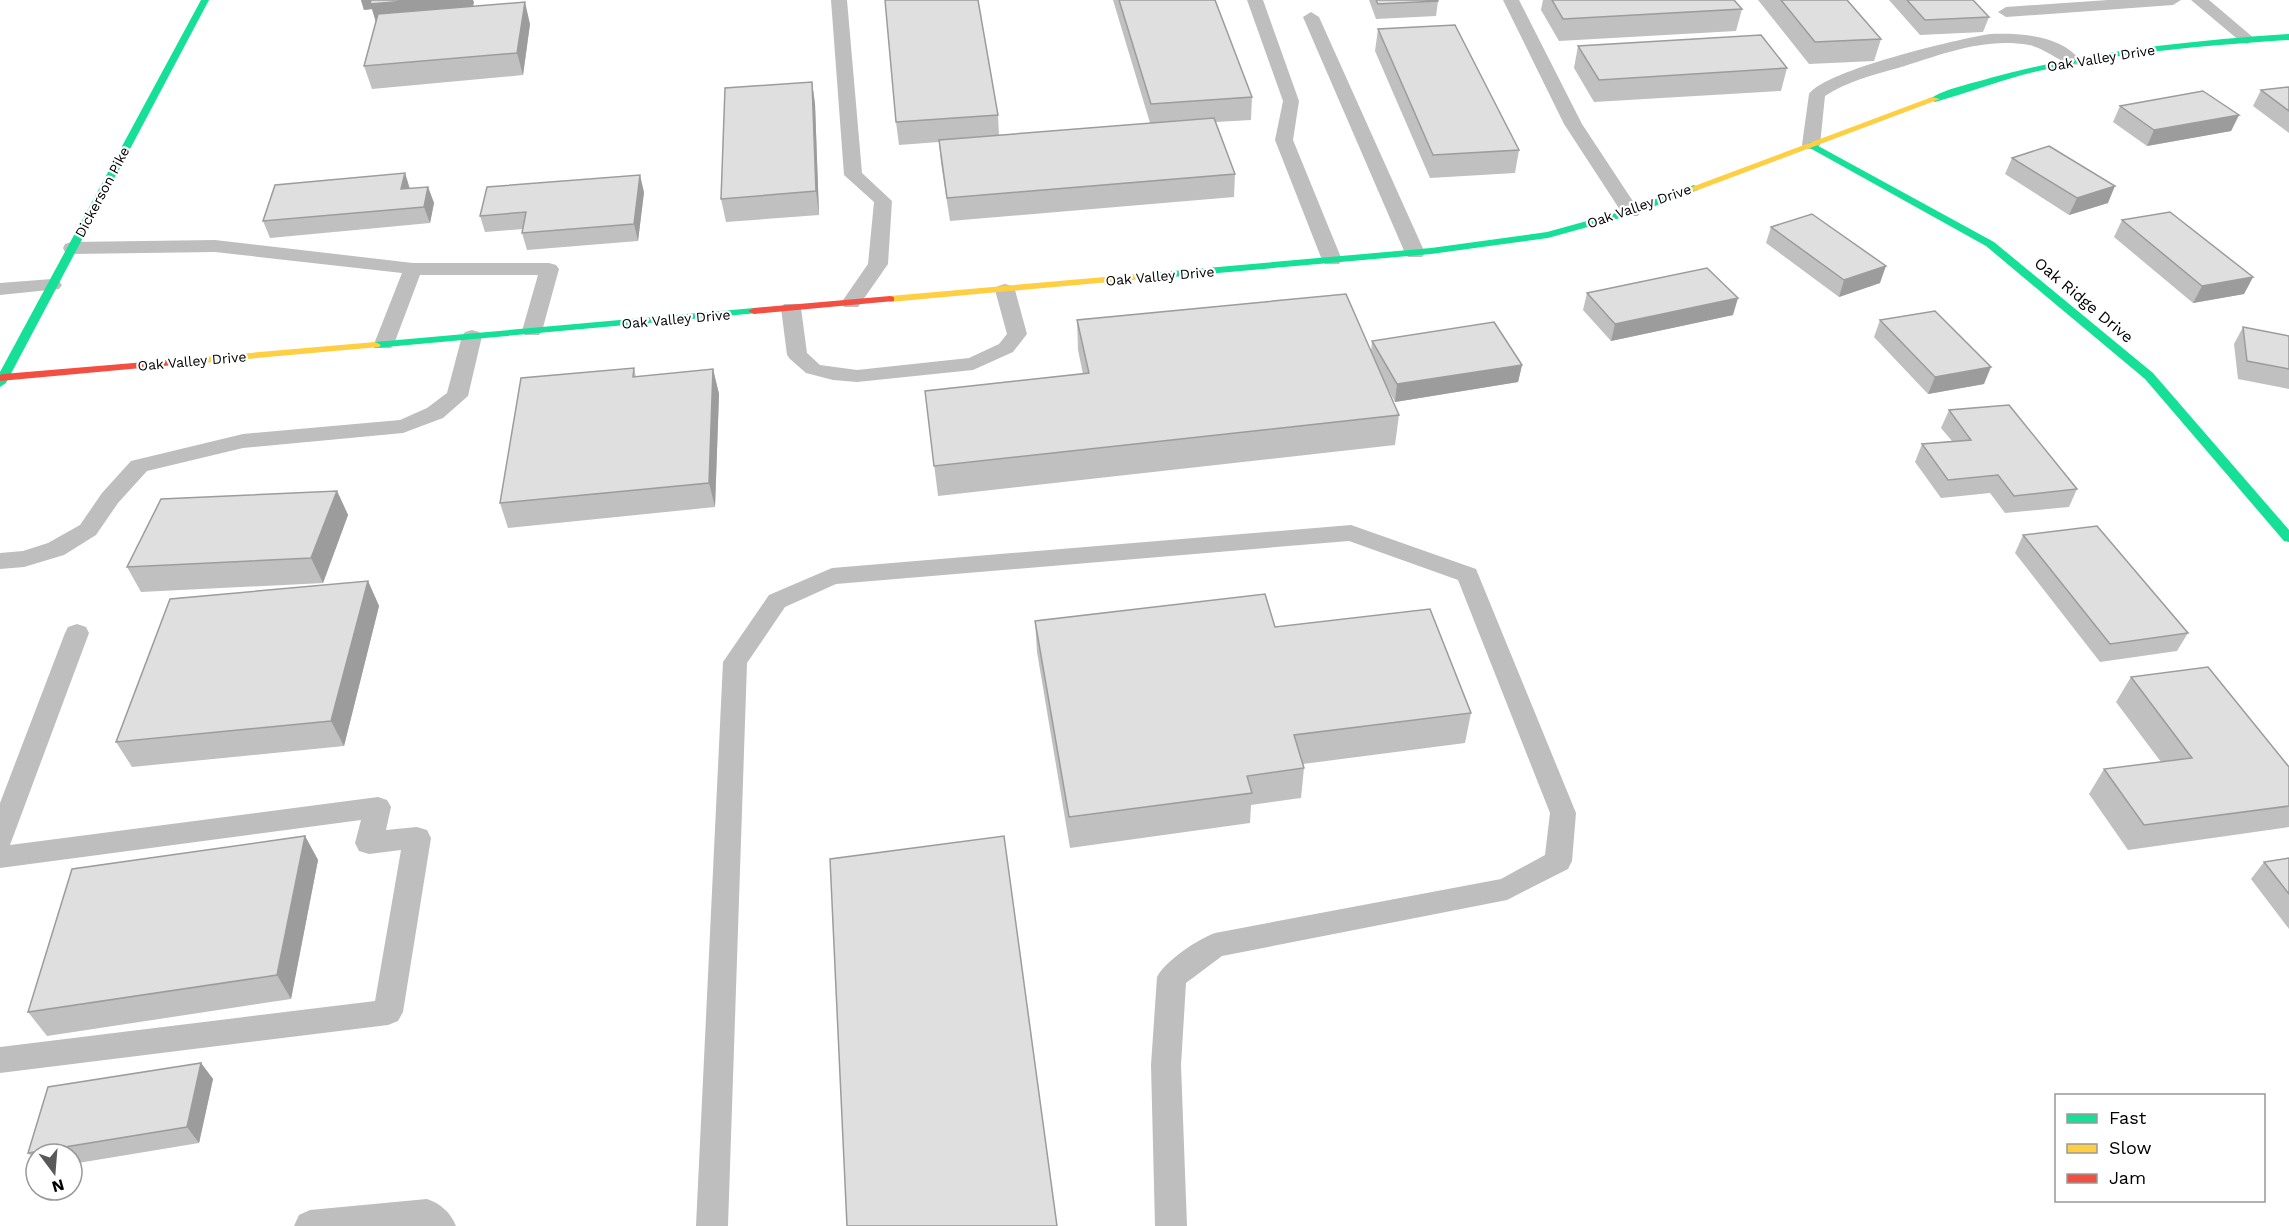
<svg xmlns="http://www.w3.org/2000/svg" width="2289" height="1226" viewBox="0 0 2289 1226" font-family="'Work Sans',sans-serif">
  <rect width="100%" height="100%" fill="#fff"/>
  <g fill="none" stroke-linecap="round" stroke-linejoin="round">
    <g fill="#bebebe" fill-rule="evenodd">
      <path d="M831,0H847L862,173L892,201L888,264L858,307H844L841,303L868,264L874,202L844,175Z"/>
      <path d="M1247,0H1263L1299,101L1293,140L1342,260L1339,264H1325L1322,260L1275,140L1283,101Z"/>
      <path d="M1503,0H1519L1582,124L1640,212L1638,216H1624L1564,124Z"/>
      <path d="M2108,0H2181L2173,5L2006,17L1998,12L2006,7Z"/>
      <path d="M2191,0H2209L2255,39L2247,44L2241,42Z"/>
      <path d="M1311,12L1319,17L1425,253L1422,257H1408L1405,253L1303,17Z"/>
      <path d="M1990,34C2020,33 2061,35 2081,61L2079,64C2066,68 2046,48 2029,45C1983,37 1941,55 1898,68C1873,75 1848,81 1825,96L1820,145L1817,149H1805L1802,145L1809,94C1826,70 1958,39 1990,34Z"/>
      <path d="M215,240L413,263H549L556,265L559,269L542,331L539,335H525L522,331L538,275H420L394,344L391,348H377L374,344L402,273L215,252L72,254L65,252L63,248L65,244L72,242Z"/>
      <path d="M52,279L59,281L62,285L59,289L0,295V283Z"/>
      <path d="M1005,284L1012,286L1015,290L1027,334L1013,352L973,370L857,382L833,380L806,373L790,359L787,355L781,308L784,304H798L801,308L807,353L820,365L857,370L969,358L999,344L1007,334L995,290L998,286Z"/>
      <path d="M472,330L479,332L482,336L468,396L443,418L403,433L243,448L147,471L118,503L96,535L64,555L24,567L0,569V553L23,551L48,543L80,525L102,493L131,461L243,434L400,420L427,408L447,393L462,336L465,332Z"/>
      <path d="M1351,525L1476,569L1576,813L1572,861L1568,869L1507,900L1222,956L1186,983L1181,1065L1187,1226H1155L1151,1065L1157,977C1165,961 1198,939 1215,933L1501,879L1545,855L1550,813L1458,580L1349,541L836,584L785,607L747,663L728,1226H696L723,662L769,595L832,568Z"/>
      <path d="M77,624L86,627L89,633L10,845L378,797L387,800L391,807L386,830L417,827L427,830L431,838L403,1012L398,1021L388,1025L0,1073V1047L375,1001L401,850L369,854L359,851L355,843L361,820L0,868V803L65,633L68,627Z"/>
      <path d="M427,1199C441,1204 450,1212 456,1226H294L299,1215L310,1210Z"/>
    </g>
    <g fill="#16e098" fill-rule="evenodd">
      <path d="M201,0H209L6,383L0,387V372Z"/>
      <path d="M2289,34V40C2200,46 2109,53 2022,75C1993,83 1964,94 1935,102L1930,99C1943,89 1974,83 1990,78C2088,51 2188,41 2289,34Z"/>
      <path d="M1811,142L1994,242L2153,373L2289,530V542L2284,541L2145,379L1986,246L1808,147V143Z"/>
      <path d="M1694,185L1699,188L1698,190L1631,215L1548,238L1431,254L1150,279L1145,276L1150,273L1431,248L1547,232L1623,211Z"/>
      <path d="M754,308L760,311L758,313L375,348L369,345L375,342Z"/>
    </g>
    <g fill="#ffcf43" fill-rule="evenodd">
      <path d="M1932,97L1940,99L1698,190L1694,191L1689,188Z"/>
      <path d="M1150,273L1155,276L1154,278L890,302L884,299L890,296Z"/>
      <path d="M375,342L381,345L379,347L181,365L175,362L181,359Z"/>
    </g>
    <g fill="#f24e42" fill-rule="evenodd">
      <path d="M890,296L894,297V301L754,314L748,311L754,308Z"/>
      <path d="M181,359L185,360L187,362L185,364L0,381V375L3,374Z"/>
    </g>
  </g>
  <g fill="#c0c0c0">
    <path d="M361,0H473V6L530,24L523,75L372,89L364,66L376,22L372,9L364,10Z"/>
    <path d="M1113,0H1215L1252,97L1251,120L1216,122L1235,174L1234,197L950,221L941,163L939,142L899,145L896,122L998,115L999,135L1150,123Z"/>
    <path d="M1369,0H1438V1L1436,16L1376,19Z"/>
    <path d="M1543,0H1734L1742,9L1736,31L1559,41L1541,10Z"/>
    <path d="M1758,0H1847L1881,39L1874,61L1809,64Z"/>
    <path d="M1889,0H1973L1989,17L1983,32L1920,35Z"/>
    <path d="M1378,29L1519,150L1515,173L1430,178L1375,51Z"/>
    <path d="M1578,46L1787,68L1781,91L1594,102L1574,68Z"/>
    <path d="M812,82L815,104L819,215L726,222L721,199Z"/>
    <path d="M2289,87V133L2253,106L2261,90Z"/>
    <path d="M2120,106L2239,115L2231,131L2147,146L2113,122Z"/>
    <path d="M2012,158L2108,203L2069,215L2005,174Z"/>
    <path d="M405,173L410,189L428,187L434,203L430,223L270,238L263,221Z"/>
    <path d="M644,192L638,241L527,250L522,233L523,229L485,232L480,216Z"/>
    <path d="M2122,220L2253,277L2244,294L2193,303L2114,237Z"/>
    <path d="M1771,227L1880,283L1839,297L1766,243Z"/>
    <path d="M1587,293L1733,315L1611,341L1583,310Z"/>
    <path d="M1077,320L1371,352L1372,341L1522,365L1518,382L1395,402L1386,385L1399,415L1395,445L938,496L925,391L1083,374L1078,350Z"/>
    <path d="M1880,320L1984,384L1928,394L1874,337Z"/>
    <path d="M2243,327L2289,336V389L2238,379L2234,344Z"/>
    <path d="M634,368L636,377L713,369L719,394L715,507L508,528L500,503Z"/>
    <path d="M1949,410L2077,489L2069,507L2005,513L1990,493L1941,498L1915,462L1922,444L1952,441L1941,428Z"/>
    <path d="M337,491L348,515L323,583L141,592L127,567Z"/>
    <path d="M2023,535L2188,633L2177,651L2100,662L2015,553Z"/>
    <path d="M368,581L379,606L344,746L132,767L116,742Z"/>
    <path d="M1035,621L1275,627L1471,713L1465,743L1303,764L1304,768L1301,798L1251,805L1250,823L1070,848L1037,652Z"/>
    <path d="M2131,677L2289,767V827L2128,850L2089,794L2104,769L2161,762L2116,702Z"/>
    <path d="M305,836L318,860L291,999L47,1036L28,1012Z"/>
    <path d="M2289,858V929L2251,879L2264,862Z"/>
    <path d="M201,1063L213,1079L199,1143L72,1164V1154H36V1161L28,1153Z"/>
  </g>
  <g fill="#9c9c9c">
    <path d="M361,0H473L474,2L471,17L377,26L372,9L364,10Z"/>
    <path d="M525,2L530,24L523,75L517,53Z"/>
    <path d="M812,82L815,104L819,215L816,191Z"/>
    <path d="M2239,115L2231,131L2147,146L2154,130Z"/>
    <path d="M405,173L410,190L401,189Z"/>
    <path d="M640,175L644,192L638,241L634,224Z"/>
    <path d="M2115,186L2108,203L2069,215L2077,198Z"/>
    <path d="M428,187L434,203L430,223L424,207Z"/>
    <path d="M1886,266L1880,283L1839,297L1844,280Z"/>
    <path d="M2253,277L2244,294L2193,303L2202,286Z"/>
    <path d="M1738,298L1733,315L1611,341L1615,324Z"/>
    <path d="M1522,365L1518,382L1395,402L1397,384Z"/>
    <path d="M1991,367L1984,384L1928,394L1935,377Z"/>
    <path d="M713,369L719,394L715,507L709,483Z"/>
    <path d="M337,491L348,515L323,583L311,558Z"/>
    <path d="M368,581L379,606L344,746L331,721Z"/>
    <path d="M305,836L318,860L291,999L277,975Z"/>
    <path d="M201,1063L213,1079L199,1143L187,1127Z"/>
  </g>
  <g fill="#dfdfdf" stroke="#9c9c9c" stroke-width="1.5">
    <path d="M371,0H417L370,4Z"/>
    <path d="M885,0H978L998,115L896,122Z"/>
    <path d="M1119,0H1215L1252,97L1151,104Z"/>
    <path d="M1376,0H1438V1L1378,4Z"/>
    <path d="M1552,0H1734L1742,9L1563,19Z"/>
    <path d="M1781,0H1847L1881,39L1815,42Z"/>
    <path d="M1907,0H1973L1989,17L1925,20Z"/>
    <path d="M525,2L517,53L364,66L378,14Z"/>
    <path d="M1455,25L1519,150L1433,155L1378,29Z"/>
    <path d="M1761,35L1787,68L1599,80L1578,46Z"/>
    <path d="M812,82L816,191L721,199L725,88Z"/>
    <path d="M2289,87V111L2261,90Z"/>
    <path d="M2203,91L2239,115L2154,130L2120,106Z"/>
    <path d="M1214,118L1235,174L947,198L939,140Z"/>
    <path d="M2049,146L2115,186L2077,198L2012,158Z"/>
    <path d="M405,173L401,189L428,187L424,207L263,221L275,185Z"/>
    <path d="M640,175L634,224L522,233L526,212L480,216L487,187Z"/>
    <path d="M2170,212L2253,277L2202,286L2122,220Z"/>
    <path d="M1812,214L1886,266L1844,280L1771,227Z"/>
    <path d="M1707,268L1738,298L1615,324L1587,293Z"/>
    <path d="M1346,294L1399,415L934,466L925,391L1089,373L1077,320Z"/>
    <path d="M1935,311L1991,367L1935,377L1880,320Z"/>
    <path d="M1494,322L1522,365L1397,384L1372,341Z"/>
    <path d="M2243,327L2289,336V369L2247,361Z"/>
    <path d="M634,368L633,377L713,369L709,483L500,503L521,378Z"/>
    <path d="M2009,405L2077,489L2014,496L1998,475L1948,480L1922,444L1971,440L1949,410Z"/>
    <path d="M337,491L311,558L127,567L161,499Z"/>
    <path d="M2097,526L2188,633L2110,644L2023,535Z"/>
    <path d="M368,581L331,721L116,742L170,599Z"/>
    <path d="M1265,594L1275,627L1430,609L1471,713L1294,735L1304,768L1247,776L1252,793L1069,817L1035,621Z"/>
    <path d="M2208,667L2289,767V806L2144,825L2104,769L2192,758L2131,677Z"/>
    <path d="M305,836L277,975L28,1012L72,869Z"/>
    <path d="M1004,836L1057,1226H847L830,859Z"/>
    <path d="M2289,858V894L2264,862Z"/>
    <path d="M201,1063L187,1127L28,1153L48,1087Z"/>
  </g>
  <g text-anchor="middle" dominant-baseline="central" stroke-width="4.5" stroke-linejoin="round" paint-order="stroke">
    <g font-size="14" fill="#000" stroke="#fff">
      <text transform="translate(2101 58) rotate(-9)">Oak Valley Drive</text>
      <text transform="translate(102 192) rotate(-62)">Dickerson Pike</text>
      <text transform="translate(1639 206) rotate(-19)">Oak Valley Drive</text>
      <text transform="translate(1160 276) rotate(-5)">Oak Valley Drive</text>
      <text transform="translate(676 319) rotate(-5)">Oak Valley Drive</text>
      <text transform="translate(192 361) rotate(-5)">Oak Valley Drive</text>
    </g>
    <g font-size="16" fill="#000" stroke="#fff">
      <text transform="translate(2084 300) rotate(40)">Oak Ridge Drive</text>
    </g>
  </g>
  <rect x="2055" y="1094" width="210" height="108" fill="#ffffff" stroke="#999999" stroke-width="1.5"/>
  <rect x="2067" y="1114" width="30" height="9" fill="#16e098" stroke="#999999" stroke-width="1.5"/>
  <text x="2109" y="1124" font-size="18" fill="#000000">Fast</text>
  <rect x="2067" y="1144" width="30" height="9" fill="#ffcf43" stroke="#999999" stroke-width="1.5"/>
  <text x="2109" y="1154" font-size="18" fill="#000000">Slow</text>
  <rect x="2067" y="1174" width="30" height="9" fill="#f24e42" stroke="#999999" stroke-width="1.5"/>
  <text x="2109" y="1184" font-size="18" fill="#000000">Jam</text>
  <g transform="translate(54 1172) rotate(164)"><circle r="28" fill="#ffffff" stroke="#999999" stroke-width="1.5"/>
  <path d="M0-4.5L10 22L0 15L-10 22Z" fill="#595959"/>
  <text y="-9" font-size="16" font-weight="bold" text-anchor="middle" fill="#000000">N</text>
  </g>
</svg>
